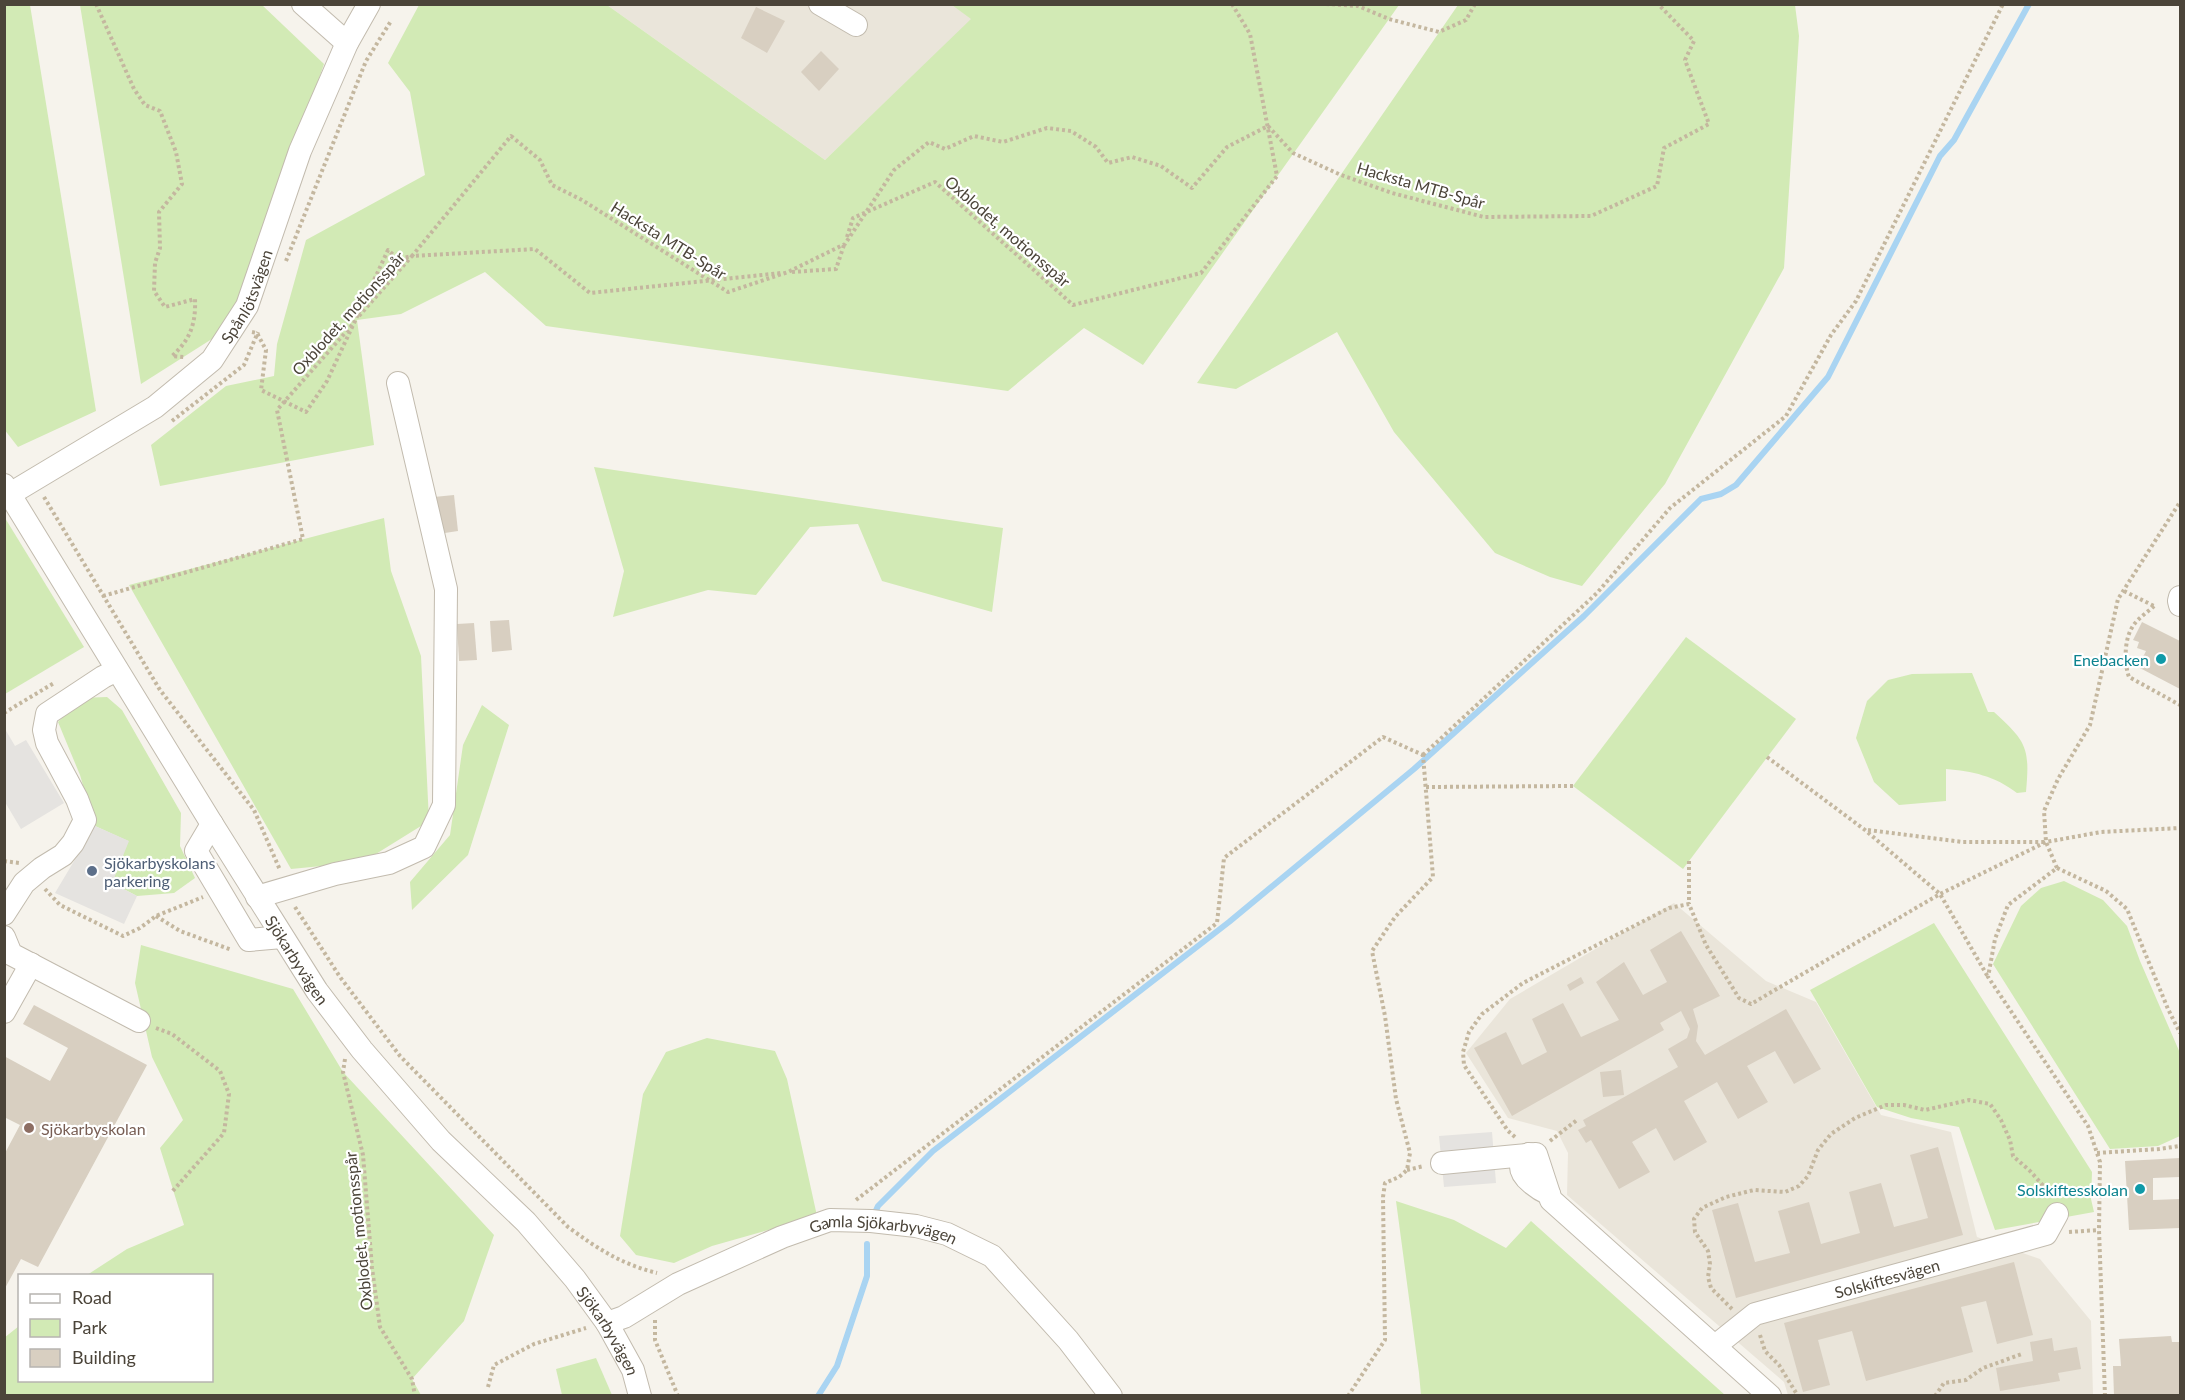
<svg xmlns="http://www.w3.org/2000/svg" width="2185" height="1400" viewBox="0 0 2185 1400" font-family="Lato,sans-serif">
  <rect width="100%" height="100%" fill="#f6f3ec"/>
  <g fill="#eae5da">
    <path d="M952,4L972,19L825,160L607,5Z"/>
    <path d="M1674,903L1766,981L1816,1002L1881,1115L1951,1132L1977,1237L2040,1259L2091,1321L2093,1395H1788L1784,1382L1567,1195L1568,1153L1557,1131L1508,1118L1466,1053L1510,999Z"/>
  </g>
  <g fill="#d2eab5">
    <path d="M5,4L30,5L96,411L18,447L4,429Z"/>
    <path d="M80,5H262L324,64L246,287L215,337L141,384Z"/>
    <path d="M419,5H607L825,160L971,19L952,5H1399L1143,365L1084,328L1008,391L546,326L485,272L401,314L357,320L374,445L160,486L151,445L226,386L274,376L277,344L306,240L425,175L410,92L388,63Z"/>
    <path d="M1458,5H1795L1799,36L1784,268L1665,484L1582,586L1550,577L1495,553L1394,432L1337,332L1236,389L1197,383Z"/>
    <path d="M594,467L1003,528L992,612L882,581L858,524L810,527L756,595L708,590L613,617L624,571Z"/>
    <path d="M5,518L84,647L5,694H4Z"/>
    <path d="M384,518L391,571L421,656L429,821L363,862L291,869L129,585Z"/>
    <path d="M1686,637L1796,719L1683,869L1573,786Z"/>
    <path d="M1972,673L1988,712H1994C2027,742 2030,748 2026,792L2017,793C1995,776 1972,771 1946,769V801L1899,805L1874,782L1856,738L1867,701L1888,680L1912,674Z"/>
    <path d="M107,697L122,710L181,813L180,846L195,878L174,893L137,896L112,883L128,841L95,826L80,775L58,722L80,698Z"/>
    <path d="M482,705L509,725L468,855L412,910L410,882L450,835L463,745Z"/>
    <path d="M2064,881L2103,900L2127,926L2140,961L2180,1053V1136L2158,1146L2110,1149L1993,964L2021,906L2041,888Z"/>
    <path d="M1934,923L2092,1172L2091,1199L2094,1212L1995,1230L1959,1127L1911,1118L1877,1107L1810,990Z"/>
    <path d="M141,945L293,989L343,1072L494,1235L464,1321L412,1379L421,1395H5L4,1338L19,1326L20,1380H212V1276L87,1275L127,1249L184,1225L160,1148L183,1120L152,1057L135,983Z"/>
    <path d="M707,1038L775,1051L787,1079L817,1216L712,1246L674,1263L636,1255L620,1236L643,1094L666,1052Z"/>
    <path d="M1396,1201L1454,1220L1506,1248L1531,1221L1725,1395H1421L1419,1373Z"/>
    <path d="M596,1358L612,1395H562L556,1369Z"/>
  </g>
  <g fill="#e5e3e0">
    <path d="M5,729L15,746L26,740L64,803L21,829L5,802Z"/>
    <path d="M95,826L129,841L112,883L137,896L124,924L55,893Z"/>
    <path d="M1492,1132L1496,1183L1444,1187L1439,1136Z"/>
  </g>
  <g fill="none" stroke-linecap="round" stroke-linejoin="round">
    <g stroke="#a9d4f2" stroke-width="6">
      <path d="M874,1215L878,1206L933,1151L1229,922L1414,769L1584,616L1701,499L1721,494L1736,485L1828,377L1940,156L1954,140L2029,4"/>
      <path d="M818,1396L837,1366L867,1276V1244"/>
    </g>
  </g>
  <g fill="#d8cfc1">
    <path d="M756,7L785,21L767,53L741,38Z"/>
    <path d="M821,51L839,69L819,91L801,72Z"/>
    <path d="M454,495L458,531L438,534L434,497Z"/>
    <path d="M509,620L512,650L492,652L490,621Z"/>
    <path d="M2142,622L2180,641V689L2138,667L2146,651L2137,648L2139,642L2133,640Z"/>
    <path d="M474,623L477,660L459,661L457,624Z"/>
    <path d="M1681,931L1720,996L1693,1009L1698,1026L1696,1041L1705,1055L1786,1009L1821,1069L1794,1084L1775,1051L1747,1066L1768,1102L1738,1119L1717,1082L1684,1101L1707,1142L1674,1161L1656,1128L1632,1142L1650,1172L1619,1189L1591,1140L1586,1143L1578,1130L1586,1126L1583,1120L1678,1067L1668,1049L1687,1038L1690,1029L1681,1011L1660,1023L1664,1030L1512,1116L1474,1048L1506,1032L1522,1065L1547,1052L1532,1019L1563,1003L1581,1037L1619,1020L1596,982L1624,962L1643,995L1667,982L1650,950Z"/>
    <path d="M1581,977L1584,983L1570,991L1567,985Z"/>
    <path d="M34,1005L147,1065L38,1267L21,1259L4,1290V1155L20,1125L4,1117V1056L50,1081L68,1048L23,1024Z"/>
    <path d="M1621,1070L1624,1095L1603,1097L1600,1072Z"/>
    <path d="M1938,1147L1963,1235L1736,1298L1712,1210L1738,1203L1755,1262L1790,1253L1778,1211L1809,1202L1821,1244L1860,1233L1849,1192L1881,1183L1894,1227L1928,1218L1910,1155Z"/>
    <path d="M2180,1158V1177L2153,1178V1200L2180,1199V1228L2129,1230L2125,1161Z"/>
    <path d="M2014,1262L2033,1335L1997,1344L1986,1301L1961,1307L1973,1352L1866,1381L1852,1331L1818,1340L1830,1385L1803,1392L1784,1323Z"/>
    <path d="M2171,1336L2172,1342H2180V1396H2114L2113,1366H2121L2119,1339Z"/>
    <path d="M2052,1338L2054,1351L2077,1347L2081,1369L2058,1373L2060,1381L2000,1391L1996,1368L2033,1361L2030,1342Z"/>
  </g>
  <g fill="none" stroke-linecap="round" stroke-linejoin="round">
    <defs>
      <g id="minor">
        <path d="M303,4L347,43"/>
        <path d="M820,4L856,25"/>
        <path id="s1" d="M4,485L212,824L317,991L362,1050L441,1141L526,1222L575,1279L607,1323L633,1370L640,1396"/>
        <path id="s2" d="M10,494L155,407L212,360L247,306L300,151L347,43L369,4"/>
        <path d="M2180,597L2179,601L2180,605"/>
        <path d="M212,824L196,851L249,940L282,937"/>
        <path d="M257,897L335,874L389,863L424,847L444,805L446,589L398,383"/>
        <path d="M4,914L24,883L42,868L63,855L73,843L85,820L77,799L47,743L44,730L47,714L103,677L117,670"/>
        <path d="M4,937L11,954L139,1021"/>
        <path d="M4,1012L31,964"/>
        <path d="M1529,1154C1526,1158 1521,1162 1521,1167C1521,1178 1540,1190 1549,1194"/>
        <path d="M1442,1163L1536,1154L1551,1200L1770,1396"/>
        <path id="s3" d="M607,1323L624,1317L678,1284L782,1237L830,1220L871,1221L916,1226L947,1234L992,1256L1068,1340L1111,1396"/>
        <path id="s4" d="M1715,1346L1755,1314L2046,1234L2057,1214"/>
      </g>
    </defs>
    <use href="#minor" stroke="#c2bbae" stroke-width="24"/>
    <g stroke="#c4b79f" stroke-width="4" stroke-dasharray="3 3" stroke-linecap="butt">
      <path d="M96,4L134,89L145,105L160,111L176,152L182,184L159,212L160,248L155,263L154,291L165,307L195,299C196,324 190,340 172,356L184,357"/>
      <path d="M1224,4H1262"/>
      <path d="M1326,4L1358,6L1389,19L1439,32L1466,20L1475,4"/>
      <path d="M847,237L853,218L935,182L1073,305L1201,273L1277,176L1250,34L1232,4"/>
      <path d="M286,261L366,61L391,21"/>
      <path d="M792,272L836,269L844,245"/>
      <path d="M359,316L412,256L535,249L590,293L781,273"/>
      <path d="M252,332L257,333L266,350L261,390L306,412L327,381L388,250L398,259L412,256L511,136L540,160L552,185L582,200L728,292L788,272L845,244L894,170L929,142L945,149L974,136L1003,142L1047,128L1071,131L1096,147L1108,163L1132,157L1161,166L1192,188L1227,147L1268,126L1293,153L1341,175L1392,193L1484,217L1591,216L1657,186L1664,148L1709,124L1685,60L1694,41L1658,4"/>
      <path d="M172,421L244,365L258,332"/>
      <path d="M44,497L160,690L254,810L280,870"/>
      <path d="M2124,591L2154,606"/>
      <path d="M103,596L303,539L277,410L353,324"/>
      <path d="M2154,606C2148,612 2138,618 2133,626C2124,639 2124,663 2129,677L2180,705"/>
      <path d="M4,713L54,683"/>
      <path d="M1423,755L1597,593L1670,508L1786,416L1831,335L1856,301L2003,4"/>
      <path d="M1767,757L1865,830L1940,894L1988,977"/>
      <path d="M1426,787L1573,786"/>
      <path d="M1868,830L1963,842H2045"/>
      <path d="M4,861L19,863"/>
      <path d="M1689,861V904"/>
      <path d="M2057,868L2106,891L2127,909L2168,1009L2180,1033"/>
      <path d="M45,889L60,905L123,936L140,928L156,916L203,897"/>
      <path d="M295,907L340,977L400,1056L568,1227C598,1249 621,1264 657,1273"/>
      <path d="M156,916L180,931L232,950"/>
      <path d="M156,1028L172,1034L220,1071L229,1094L224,1133L171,1193"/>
      <path d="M345,1059L343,1072L363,1155L372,1268L380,1327L412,1379L415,1396"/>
      <path d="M1515,1137L1508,1131L1464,1065L1463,1052L1469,1032L1482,1014L1523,983L1669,908L1689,904L1706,945L1739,998L1751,1004L1940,894L2046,842L2101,832L2180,828"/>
      <path d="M1550,1141L1577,1120"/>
      <path d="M2097,1153L2159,1149L2180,1146"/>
      <path d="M1407,1170L1424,1166"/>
      <path d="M856,1200L1217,923L1224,858L1383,737L1423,755"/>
      <path d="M2069,1232L2099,1230"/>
      <path d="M1732,1309L1711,1288L1708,1277L1710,1264L1708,1251L1695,1232L1694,1219L1702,1208L1726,1197L1754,1190L1785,1192L1799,1186L1808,1176L1818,1150L1831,1134L1855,1118L1886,1105H1904L1925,1110L1969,1100L1990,1104L2001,1120L2010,1140L2013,1156L2030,1171L2047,1190L2050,1197"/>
      <path d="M655,1320V1340L678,1396"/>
      <path d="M1760,1335L1765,1351L1779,1365L1798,1396"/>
      <path d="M488,1387L494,1365L534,1344L586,1328"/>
      <path d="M1348,1396L1385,1340L1383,1197L1385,1183L1399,1177L1407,1170L1410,1153L1396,1099L1385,1016L1372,951L1395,917L1433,877L1423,755"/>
      <path d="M1935,1396L1944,1383L1966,1380L1983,1368L2022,1354"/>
      <path d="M2105,1396L2099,1230L2100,1162L2088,1126L1988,977L1995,939L2008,905L2057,868L2046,842L2044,811L2058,779L2090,725L2118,599L2180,502"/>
    </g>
    <use href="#minor" stroke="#fff" stroke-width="22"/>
  </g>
  <g fill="#0f9aa8" stroke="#fff" stroke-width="2">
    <circle cx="2161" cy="659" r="6"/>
    <circle cx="2140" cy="1189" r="6"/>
  </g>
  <circle fill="#5c6f8a" stroke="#fff" stroke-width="2" cx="92" cy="871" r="6"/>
  <circle fill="#8d6e63" stroke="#fff" stroke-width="2" cx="29" cy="1128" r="6"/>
  <g text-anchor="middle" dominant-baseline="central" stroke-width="4.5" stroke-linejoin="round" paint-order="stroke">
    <g font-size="16" fill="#4b4439" stroke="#fff">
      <text transform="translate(1421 185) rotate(16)">Hacksta MTB-Spår</text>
      <text transform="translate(1008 231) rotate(41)">Oxblodet, motionsspår</text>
      <text transform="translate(669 240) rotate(32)">Hacksta MTB-Spår</text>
      <text stroke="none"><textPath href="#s2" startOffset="316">Spånlötsvägen</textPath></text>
      <text transform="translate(348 313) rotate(-48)">Oxblodet, motionsspår</text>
      <text stroke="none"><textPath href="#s1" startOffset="558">Sjökarbyvägen</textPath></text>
      <text transform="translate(358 1231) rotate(-96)">Oxblodet, motionsspår</text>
      <text stroke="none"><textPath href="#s3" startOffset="300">Gamla Sjökarbyvägen</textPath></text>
      <text stroke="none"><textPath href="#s4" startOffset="188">Solskiftesvägen</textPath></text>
      <text stroke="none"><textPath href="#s1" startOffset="1044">Sjökarbyvägen</textPath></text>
    </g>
    <g font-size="16" fill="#0d838f" stroke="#fff" text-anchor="end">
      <text x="2149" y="659">Enebacken</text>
      <text x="2128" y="1189">Solskiftesskolan</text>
    </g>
    <g font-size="16" fill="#4e5e75" stroke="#fff" text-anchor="start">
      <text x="104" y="862">Sjökarbyskolans<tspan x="104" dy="18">parkering</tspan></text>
    </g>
    <g font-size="16" fill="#785e54" stroke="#fff" text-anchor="start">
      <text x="41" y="1128">Sjökarbyskolan</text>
    </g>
  </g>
  <rect width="2185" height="1400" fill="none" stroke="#4b4439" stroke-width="12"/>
  <rect x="18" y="1274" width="195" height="108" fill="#ffffff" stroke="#b7b4b0" stroke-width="1.5"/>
  <rect x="30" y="1294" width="30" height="9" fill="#ffffff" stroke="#b7b4b0" stroke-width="1.5"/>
  <text x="72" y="1304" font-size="18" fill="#4b4439">Road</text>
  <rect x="30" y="1319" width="30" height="18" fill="#d2eab5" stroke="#b7b4b0" stroke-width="1.5"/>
  <text x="72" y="1334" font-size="18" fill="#4b4439">Park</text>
  <rect x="30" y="1349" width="30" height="18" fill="#d8cfc1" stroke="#b7b4b0" stroke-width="1.5"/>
  <text x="72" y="1364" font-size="18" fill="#4b4439">Building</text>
</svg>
